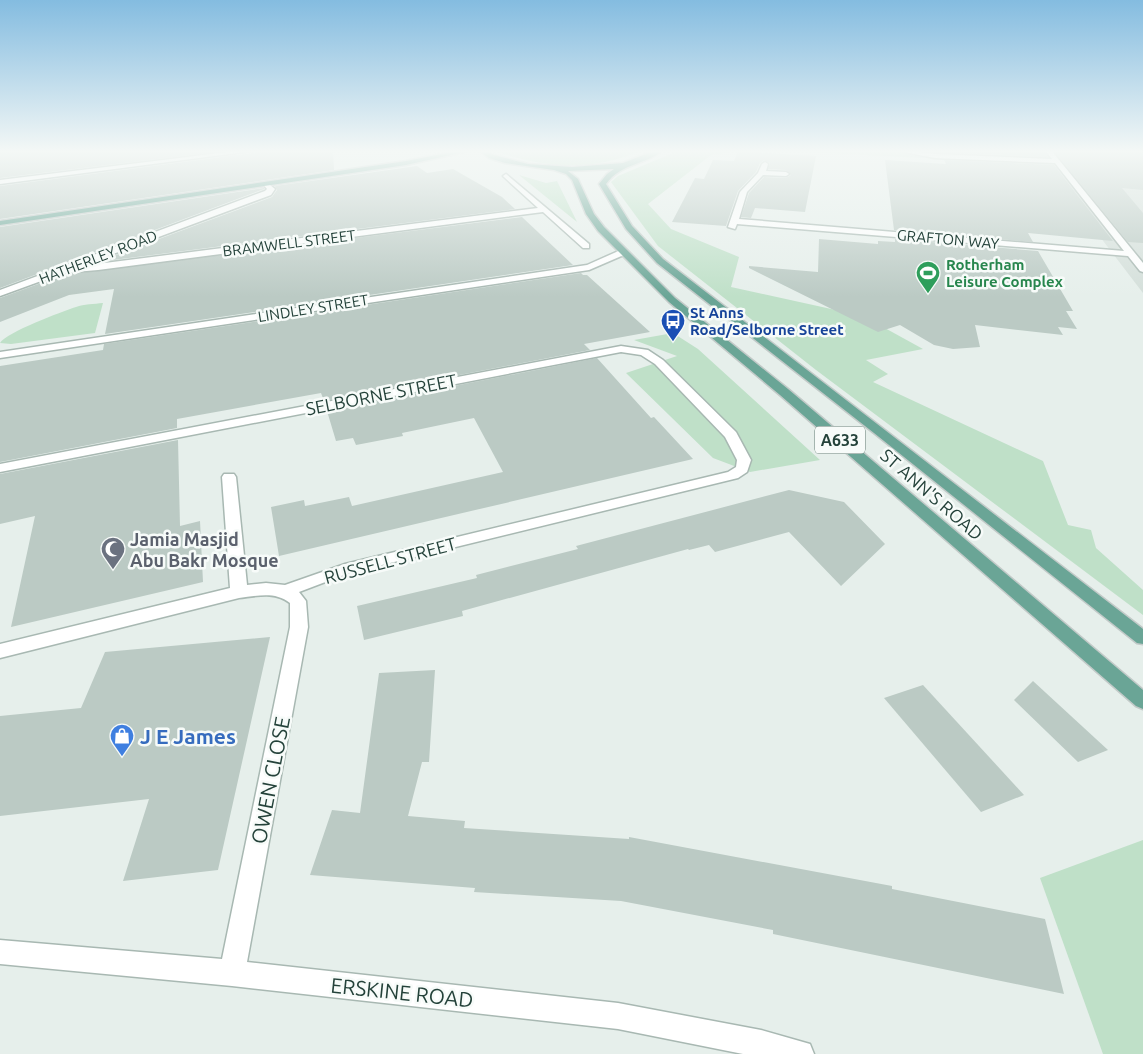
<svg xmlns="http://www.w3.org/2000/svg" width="1143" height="1054" viewBox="0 0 1143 1054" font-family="Ubuntu,sans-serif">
  <rect width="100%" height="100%" fill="#e6efeb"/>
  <path fill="#d4dfda" d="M929,150H1143V293L1045,165L931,159Z"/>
  <g fill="#bfe0c8">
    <path d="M496,150H641C594,172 546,168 498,152Z"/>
    <path d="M680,150H747L711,155L648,204L671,229L739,257L731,287L863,316L923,349L866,360L888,374L873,382L1043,461L1068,525L1091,530L1096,548L1143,590V615L816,370L658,246L611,182L618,176Z"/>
    <path d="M763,150H888L925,158Z"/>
    <path d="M519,175L546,183L557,181L577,222Z"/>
    <path d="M103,303L95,333L11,344L0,343C7,332 61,312 76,307C84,304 94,304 103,303Z"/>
    <path d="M673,333L698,349L820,460L750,472L713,458L626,373L677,356L634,340Z"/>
    <path d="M1143,840V1054H1103L1040,878Z"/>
  </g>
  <g fill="#bbcac4">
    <path d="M0,150H231L0,178Z"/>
    <path d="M261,150H333L334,170L0,219V186L259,152Z"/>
    <path d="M937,150H1043L1048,157L939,152Z"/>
    <path d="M1053,150H1143V190L1122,188L1143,213V243L1128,242Z"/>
    <path d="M738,151L816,156L805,212L755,208L751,218L741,217L749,193L764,177L786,178L791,175L786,170L768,169L770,163L764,160L760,163L756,172L738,191L726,226L672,222L695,178L704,179L713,160L734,161Z"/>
    <path d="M885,160L946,164L944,160L1054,165L1113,241L1028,233L1033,242L894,230Z"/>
    <path d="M417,166L427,173L453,169L502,197L515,209L97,262L272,197L277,190L275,186Z"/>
    <path d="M264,188V189L0,288V227Z"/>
    <path d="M522,217L573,265L105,334L114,289L69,295L0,322V298L63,275Z"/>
    <path d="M819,239L878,244V241L895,242V239L1038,251L1073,311H1066L1077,329L1058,327L1063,335L975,325L980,347L953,349L934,345L900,325L878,332L749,268V266L818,272Z"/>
    <path d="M581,273L583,275H587L650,332L584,344L590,350L324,401L321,393L177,419V428L0,462V366L103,350L104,344Z"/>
    <path d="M597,358L651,418L654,417L693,459L279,556L271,507L304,500L305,506L349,497L352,506L503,472L474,418L402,433L403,436L356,445L353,438L336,441L327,411Z"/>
    <path d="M178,440L180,526L200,521L203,582L11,627L35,516L0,524V474Z"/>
    <path d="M789,490L844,502L885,544L841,586L789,532L715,552L709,545L689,550L688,549L462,611L463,616L364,640L357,606L477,578L476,575L578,549L576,546Z"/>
    <path d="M270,637L218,870L123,881L149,799L0,816V716L81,708L105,652Z"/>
    <path d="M435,670L429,762H422L408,816L465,821L464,828L629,839V837L892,886V889L1045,919L1064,994L773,934V930L621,901L474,892L475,888L310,875L332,810L360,813L379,673Z"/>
    <path d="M1033,681L1108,750L1078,762L1014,700Z"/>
    <path d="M923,685L1024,795L981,812L884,698Z"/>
  </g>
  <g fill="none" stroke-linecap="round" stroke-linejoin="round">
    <defs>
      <g id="minor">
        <path d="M244,150H259L0,184V180Z"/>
        <path d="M893,150H906L935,154L1052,159L1045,150H1051L1143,263V272L1140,271L1128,256L737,224L735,229L728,227L740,192L758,173L762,164L765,162L768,164L766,171L786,172L789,174L786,176L763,175L747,192L739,219L1124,251L1055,163L935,158Z"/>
        <path d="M506,174L589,244V248H583L543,212L98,270L63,273L0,296V290L265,191L267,189L263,184L266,182L275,189L271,195L81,266L538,208L504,177L503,176Z"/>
        <path d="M623,249L626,250V254L589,270L0,358V352L587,265Z"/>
        <path d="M621,346L648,350L663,360L736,432L751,460L747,472L738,478L349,573L299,592L306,601L308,627L247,962L618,1003L761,1030L810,1044L814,1054H743L618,1029L232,986L0,964V940L222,959L290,627V603C275,591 257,596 239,598L0,658V644L230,588L222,477L224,474H234L236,477L247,585L266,583L285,585L345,564L728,472L736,467L737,460L725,437L655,364L641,355L621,352L0,472V464Z"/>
      </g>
      <g id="major">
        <path d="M462,150H473L406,165L0,225V221L406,161Z"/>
        <path d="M478,150H485L494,155L528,164L572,167L623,163L656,150H663C647,165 622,162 606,184L632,226L663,259L1143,629V644L1137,643L874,433L657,263L626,229L599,184L607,174L614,169L568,171L578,179L594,214L604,227L675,298L788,389L1143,690V709L1136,706L780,395L669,302L598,231L586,214L572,180L566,174L554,170L505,163L489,158Z"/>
      </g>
    </defs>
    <use href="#minor" stroke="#a8b8b2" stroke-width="3"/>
    <use href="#major" stroke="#c2cac8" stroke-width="3"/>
    <use href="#minor" fill="#fff" fill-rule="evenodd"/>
    <use href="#major" fill="#6aa596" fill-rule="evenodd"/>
  </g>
  <linearGradient id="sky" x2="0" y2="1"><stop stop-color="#84bce0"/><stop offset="0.51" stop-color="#f4f8f6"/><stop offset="1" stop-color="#f4f8f6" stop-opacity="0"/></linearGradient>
  <rect width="1143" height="297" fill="url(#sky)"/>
  <defs>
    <symbol id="stadium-pin" viewBox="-11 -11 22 30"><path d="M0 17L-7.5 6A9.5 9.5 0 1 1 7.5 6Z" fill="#2e9e5b" stroke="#f7fbf9"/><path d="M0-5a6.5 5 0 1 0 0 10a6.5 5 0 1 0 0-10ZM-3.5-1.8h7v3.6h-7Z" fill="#fff"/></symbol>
    <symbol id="bus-pin" viewBox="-11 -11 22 30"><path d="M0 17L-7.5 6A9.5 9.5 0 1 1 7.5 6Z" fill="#1a4fb4" stroke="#f7fbf9"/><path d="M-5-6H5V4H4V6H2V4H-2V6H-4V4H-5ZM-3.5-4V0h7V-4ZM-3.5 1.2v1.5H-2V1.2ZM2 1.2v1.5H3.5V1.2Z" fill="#fff"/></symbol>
    <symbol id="mosque-pin" viewBox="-11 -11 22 30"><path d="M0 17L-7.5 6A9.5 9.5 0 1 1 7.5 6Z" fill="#6b7280" stroke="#f7fbf9"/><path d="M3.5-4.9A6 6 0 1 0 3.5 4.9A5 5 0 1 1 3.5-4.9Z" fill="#fff"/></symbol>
    <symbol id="shop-pin" viewBox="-11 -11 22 30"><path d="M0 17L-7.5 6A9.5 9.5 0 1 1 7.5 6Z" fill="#3f7fe0" stroke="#f7fbf9"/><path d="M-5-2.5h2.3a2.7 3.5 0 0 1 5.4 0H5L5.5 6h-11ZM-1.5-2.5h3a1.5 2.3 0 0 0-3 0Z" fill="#fff"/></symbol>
  </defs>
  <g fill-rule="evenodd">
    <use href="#stadium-pin" x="914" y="259" width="28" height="38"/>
    <use href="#bus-pin" x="659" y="307" width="28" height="38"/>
    <use href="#mosque-pin" x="99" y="535" width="28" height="38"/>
    <use href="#shop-pin" x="108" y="722" width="28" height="38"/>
  </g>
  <g text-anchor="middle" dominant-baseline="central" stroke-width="5" stroke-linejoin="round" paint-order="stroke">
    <g font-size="15" fill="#24423a" stroke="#f7fbf9">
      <text transform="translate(948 239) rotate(5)">GRAFTON WAY</text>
      <text transform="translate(289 243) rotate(-7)">BRAMWELL STREET</text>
      <text transform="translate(98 257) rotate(-21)">HATHERLEY ROAD</text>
      <text transform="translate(313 308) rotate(-9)">LINDLEY STREET</text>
    </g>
    <g font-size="15" font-weight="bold" fill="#27864d" stroke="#f7fbf9" text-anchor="start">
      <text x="946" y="264">Rotherham<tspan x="946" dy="17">Leisure Complex</tspan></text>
    </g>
    <g font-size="15" font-weight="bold" fill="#164399" stroke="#f7fbf9" text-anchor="start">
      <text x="690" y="312">St Anns<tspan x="690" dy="17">Road/Selborne Street</tspan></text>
    </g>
    <rect fill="#f7fbf9" stroke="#637a73" stroke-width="1" x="815" y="426.5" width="50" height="27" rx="4"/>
    <g font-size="16" font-weight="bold" fill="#24423a">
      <text x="840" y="440">A633</text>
    </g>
    <g font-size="18" fill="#24423a" stroke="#f7fbf9">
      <text transform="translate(381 394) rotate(-11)">SELBORNE STREET</text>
      <text transform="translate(932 494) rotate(41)">ST ANN'S ROAD</text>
      <text transform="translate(390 560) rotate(-15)">RUSSELL STREET</text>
    </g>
    <g font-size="18" font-weight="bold" fill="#5b616d" stroke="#f7fbf9" text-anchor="start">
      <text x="130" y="539">Jamia Masjid<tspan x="130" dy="21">Abu Bakr Mosque</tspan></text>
    </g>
    <g font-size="21" font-weight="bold" fill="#366cbe" stroke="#f7fbf9" text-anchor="start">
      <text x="140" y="736">J E James</text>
    </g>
    <g font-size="21" fill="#24423a" stroke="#f7fbf9">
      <text transform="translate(270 780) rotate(-79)">OWEN CLOSE</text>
      <text transform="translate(402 992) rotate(6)">ERSKINE ROAD</text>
    </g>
  </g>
</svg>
